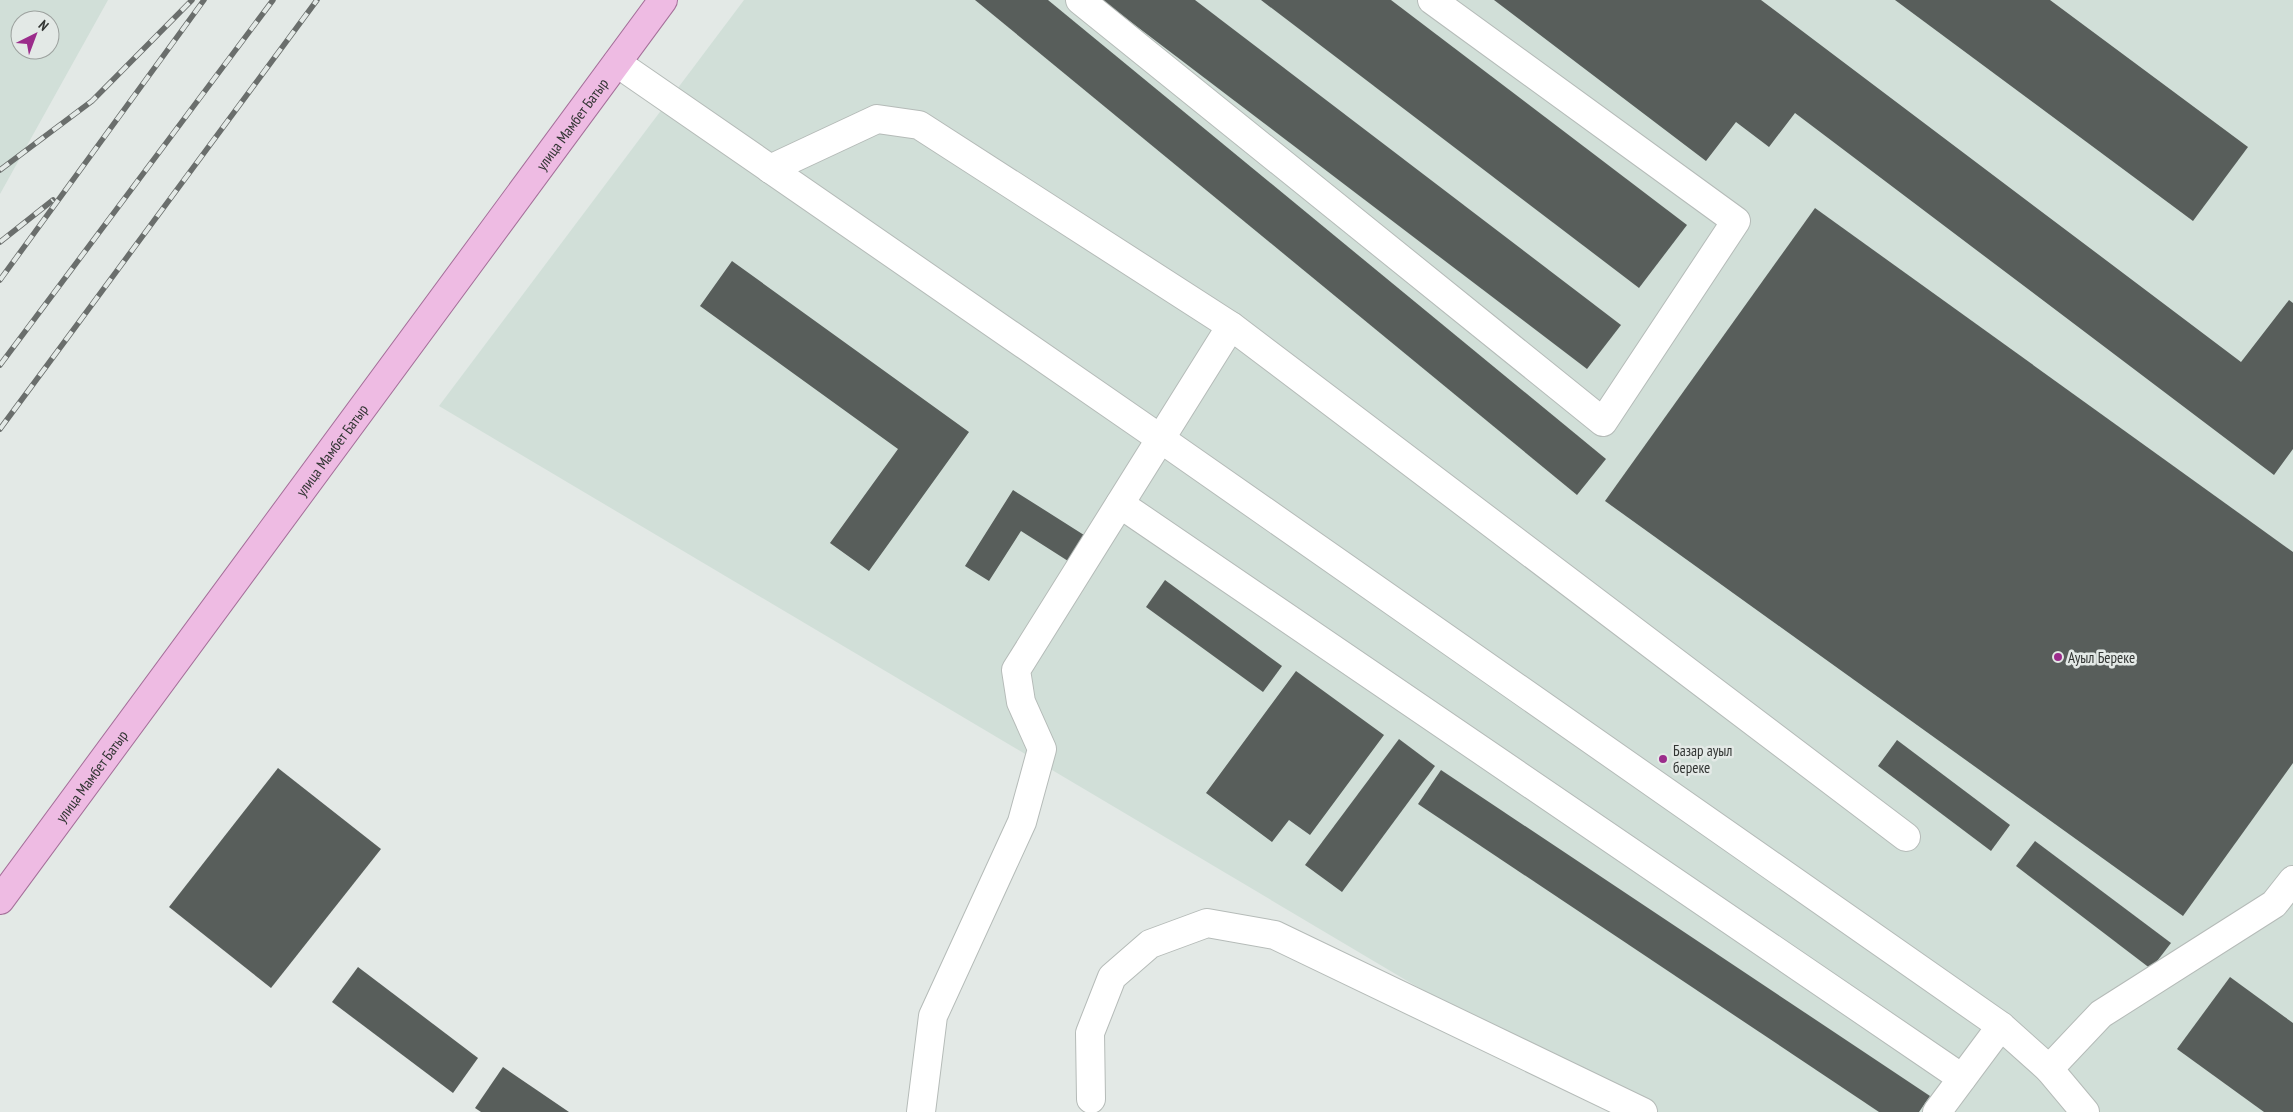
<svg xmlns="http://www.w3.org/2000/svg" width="2293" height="1112" viewBox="0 0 2293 1112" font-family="'PT Sans Narrow',sans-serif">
  <rect width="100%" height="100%" fill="#e3e9e6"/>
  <g fill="#d1dfd8" fill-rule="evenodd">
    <path d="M0,0H108L0,194ZM20,20H50V50H20Z"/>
    <path d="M744,0H2293V1112H1628L439,406Z"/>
  </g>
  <g fill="#585e5b">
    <path d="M975,0H1048L1606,459L1577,495Z"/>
    <path d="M1102,0H1195L1621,325L1587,369Z"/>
    <path d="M1261,0H1391L1687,225L1639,288Z"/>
    <path d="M1494,0H1761L2241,362L2289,300L2293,303V449L2274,475L1795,113L1769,147L1736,122L1706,161Z"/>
    <path d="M1895,0H2050L2248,147L2193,221Z"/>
    <path d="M1815,208L2293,552V763L2183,916L1605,501Z"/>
    <path d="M732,261L969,432L869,571L830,543L898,449L700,306Z"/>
    <path d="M1013,490L1095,542L1079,568L1021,531L989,581L965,566Z"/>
    <path d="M1165,580L1282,666L1263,692L1146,607Z"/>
    <path d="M1296,671L1384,735L1310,835L1289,820L1272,842L1206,793Z"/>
    <path d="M1399,739L1435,766L1342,892L1305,865Z"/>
    <path d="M1897,740L2010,825L1991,851L1878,766Z"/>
    <path d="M278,768L381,849L271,988L169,907Z"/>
    <path d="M1441,770L1930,1096L1919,1112H1879L1418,804Z"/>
    <path d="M2035,841L2171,943L2151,969L2016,866Z"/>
    <path d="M358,967L478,1058L453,1093L332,1002Z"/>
    <path d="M2230,977L2293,1023V1112H2264L2177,1049Z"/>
    <path d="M503,1067L569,1112H481L475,1108Z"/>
  </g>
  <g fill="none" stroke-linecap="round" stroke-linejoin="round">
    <defs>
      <g id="minor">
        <path d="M1080,0L1603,422L1736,221L1432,0"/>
        <path d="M617,63L1161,439L2001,1026L2049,1069L2101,1014L2274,904L2293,880"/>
        <path d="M770,169L877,119L919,125L1231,326L1906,837"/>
        <path d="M1120,504L1962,1078"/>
        <path d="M2049,1069L2085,1112"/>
        <path d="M1091,1099L1090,1033L1112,977L1150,944L1207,923L1275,935L1643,1112"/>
        <path d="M921,1112L933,1016L1022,822L1042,749L1021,702L1016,670L1231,326"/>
        <path d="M1937,1112L2001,1026"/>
      </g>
      <g id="major">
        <path id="s1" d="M0,900L663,0"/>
      </g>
    </defs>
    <use href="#minor" stroke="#b5bbb8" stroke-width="30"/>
    <use href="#major" stroke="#a46f99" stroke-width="30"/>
    <use href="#minor" stroke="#fff" stroke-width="28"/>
    <use href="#major" stroke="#eebbe3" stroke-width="28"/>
    <defs>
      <g id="rail">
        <path d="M0,170L92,101L192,0"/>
        <path d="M0,242L53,200"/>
        <path d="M0,280L204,0"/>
        <path d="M0,365L273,0"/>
        <path d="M0,429L317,0"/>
      </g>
    </defs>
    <use href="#rail" stroke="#6a6e6c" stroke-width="5.5"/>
    <use href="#rail" stroke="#e3e9e6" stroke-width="4" stroke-dasharray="11" stroke-linecap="butt"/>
  </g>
  <g fill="#9b2c8b" stroke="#e3e9e6" stroke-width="2">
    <circle cx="2058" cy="657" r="5"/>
    <circle cx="1663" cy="759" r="5"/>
  </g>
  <g text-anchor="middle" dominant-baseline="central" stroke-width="5" stroke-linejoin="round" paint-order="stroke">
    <g font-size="15" fill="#323533" stroke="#e3e9e6">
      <text stroke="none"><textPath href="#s1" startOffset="964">улица Мамбет Батыр</textPath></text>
      <text stroke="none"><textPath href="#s1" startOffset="559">улица Мамбет Батыр</textPath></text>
      <text stroke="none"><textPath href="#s1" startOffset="154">улица Мамбет Батыр</textPath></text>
    </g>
    <g font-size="15" fill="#323533" stroke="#e3e9e6" text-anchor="start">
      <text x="2068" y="657">Ауыл Береке</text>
      <text x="1673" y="750">Базар ауыл<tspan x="1673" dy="17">береке</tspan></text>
    </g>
  </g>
  <g transform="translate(35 35) rotate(42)"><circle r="24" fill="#e3e9e6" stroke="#9ca19e"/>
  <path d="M0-4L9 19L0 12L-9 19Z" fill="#9b2c8b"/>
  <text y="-8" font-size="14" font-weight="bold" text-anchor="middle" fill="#323533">N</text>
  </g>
</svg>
